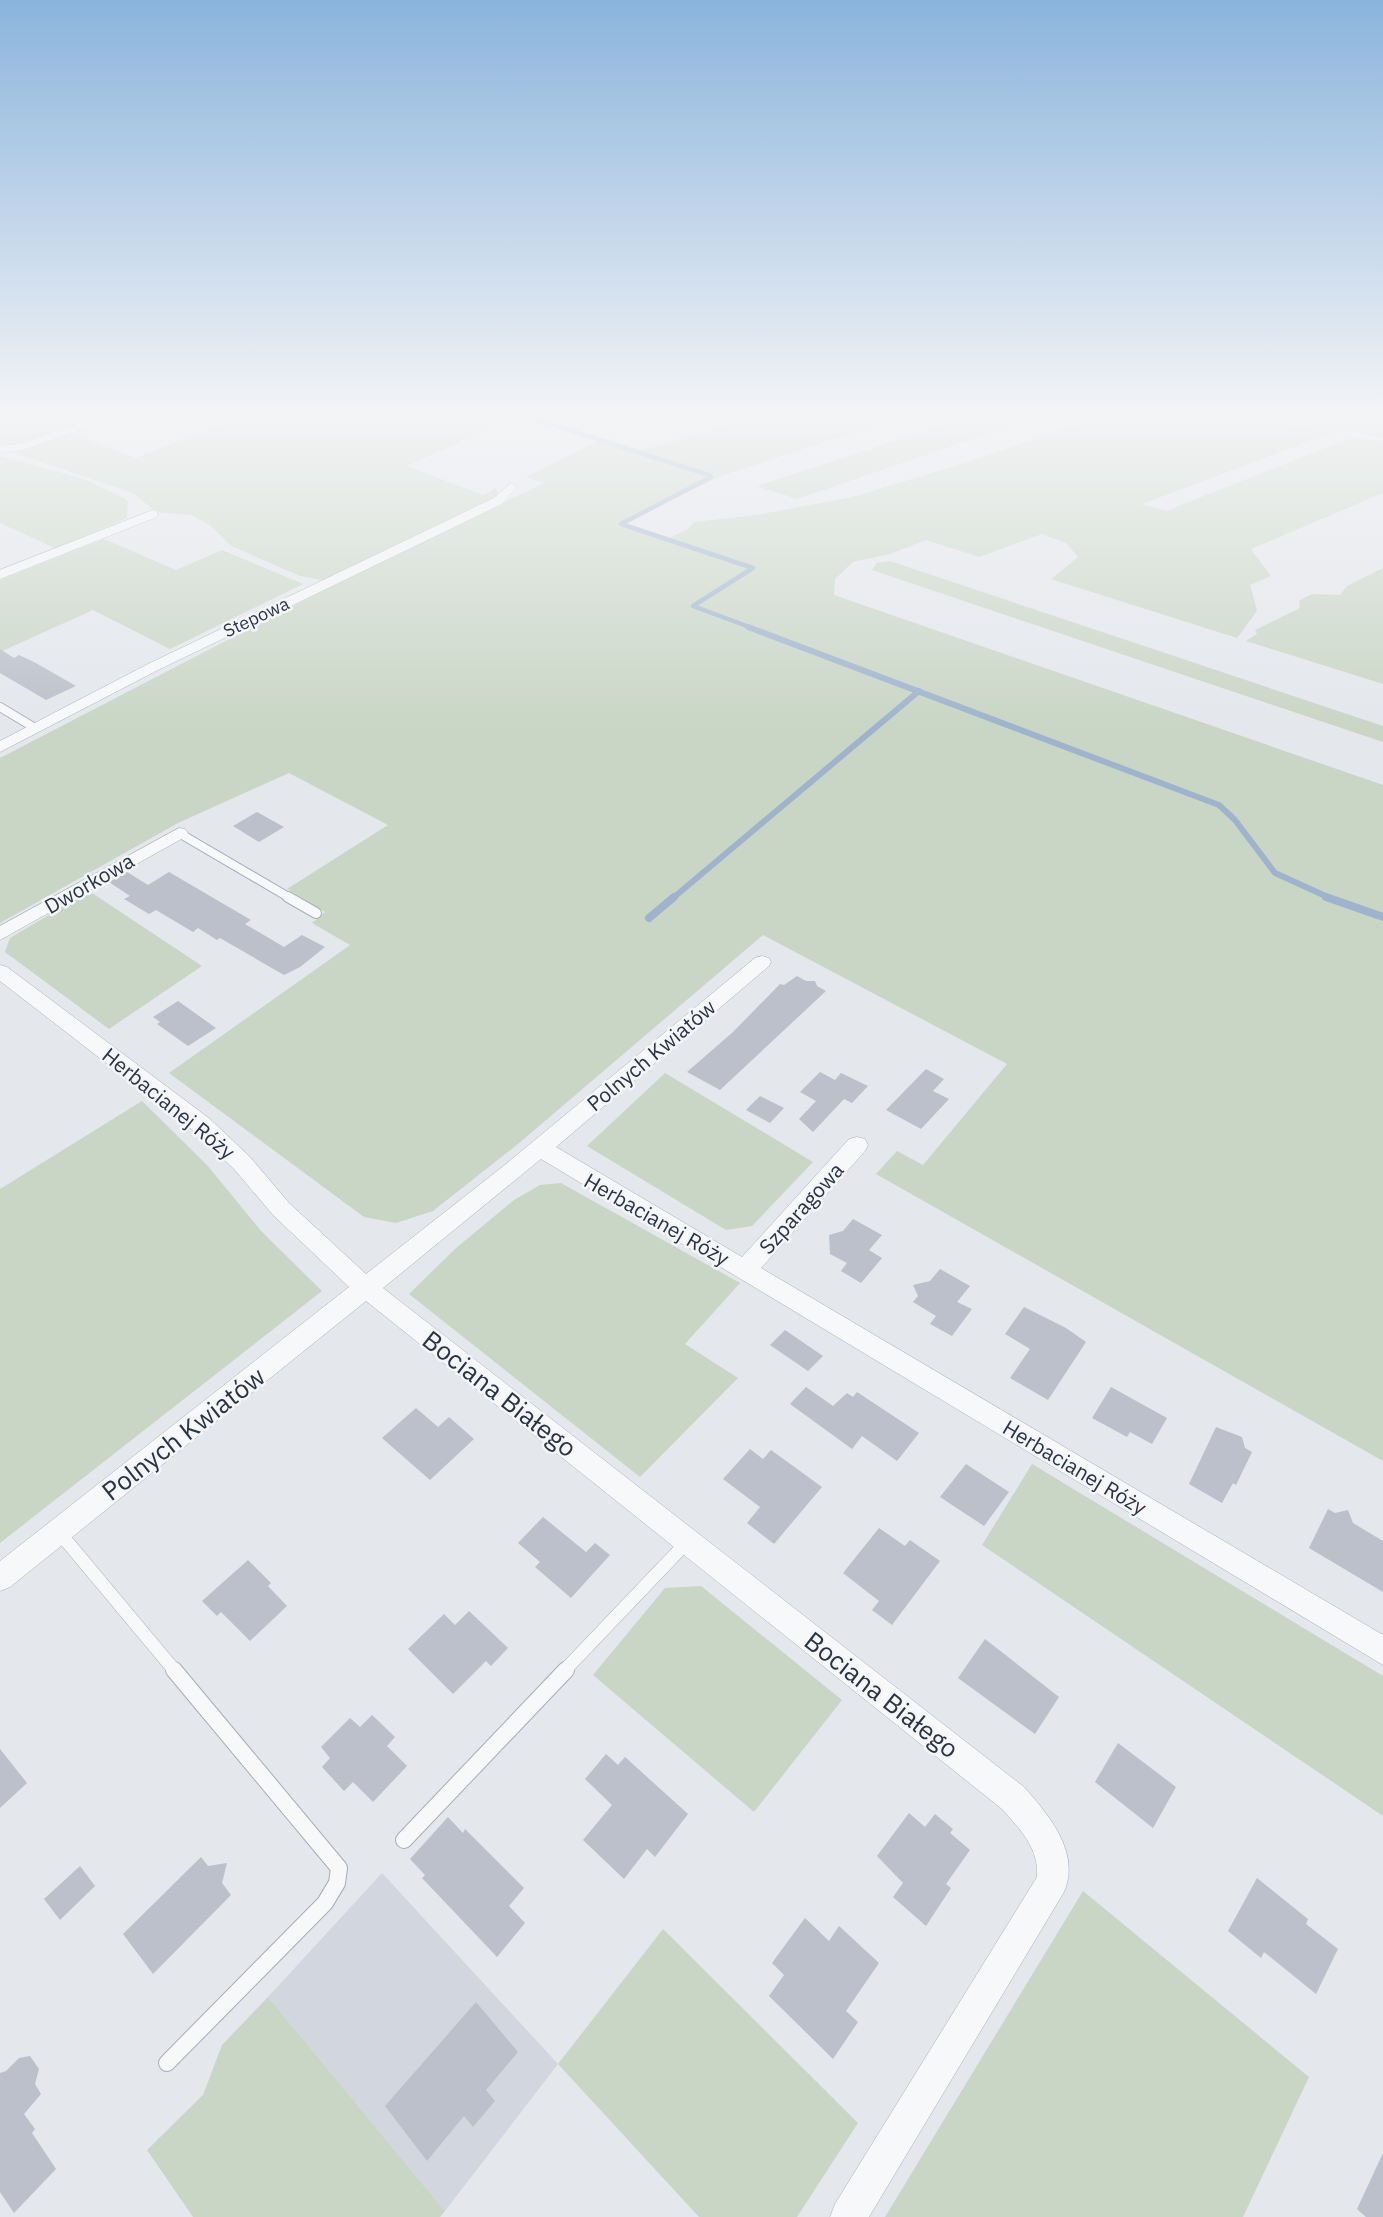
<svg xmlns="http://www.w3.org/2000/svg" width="1383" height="2217" viewBox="0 0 1383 2217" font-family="'IBM Plex Sans',sans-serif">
  <rect width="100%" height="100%" fill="#e4e7ec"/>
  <path fill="#d2d6de" d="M382,1873L558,2064L445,2211L268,1997Z"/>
  <g fill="#c9d6c5">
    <path d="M0,415H103L10,447L0,445Z"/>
    <path d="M245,415H518L407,466L483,495L496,488L499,496L327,581L300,576L231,546L210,525L191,515L156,512L133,493L8,451L70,433L136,458Z"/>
    <path d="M762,415H907L721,476L618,526L665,540L688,529L694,522L756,515L853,497L968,462L1105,415H1241L1331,433L1142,504L1166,511L1353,437L1383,441V493L1251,549L1271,576L1250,585L1257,611L1237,638L1051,579L1078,557L1066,543L1042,534L979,557L926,540L890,554L853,562L835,579L834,595L1383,785V1461L876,1174L897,1151L923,1165L1007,1064L763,935L518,1144L433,1211L396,1223L364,1217L169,1073L350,945L312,923L325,912L287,889L388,825L289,773L178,823L0,923V758L353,575L544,483L526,477L603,438L643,450Z"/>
    <path d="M974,415H1043L797,499L757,486Z"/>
    <path d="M1258,415H1383V438Z"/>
    <path d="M0,456L84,479L124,498L128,502L127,518L55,548L0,523Z"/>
    <path d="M104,539L176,570L222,550L303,584L170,649L93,610L0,652V580Z"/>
    <path d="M890,561L1383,726V742L872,570L877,563Z"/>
    <path d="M1383,568V684L1246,641L1257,634L1255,630L1300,608L1299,601L1312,594L1340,595L1347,586Z"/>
    <path d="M89,891L202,966L109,1029L5,952L10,938Z"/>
    <path d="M665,1073L813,1162L752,1226L726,1230L587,1146Z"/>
    <path d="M142,1101L207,1165L262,1232L322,1291L0,1543V1189Z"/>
    <path d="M561,1183L740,1283L685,1344L738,1378L640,1477L409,1294L455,1249L514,1200L540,1185Z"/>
    <path d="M1032,1464L1383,1676V1816L982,1545Z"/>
    <path d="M701,1586L842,1700L754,1812L593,1675L665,1588Z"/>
    <path d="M1083,1891L1309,2077L1243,2217H885Z"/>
    <path d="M663,1929L858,2123L797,2217H699L558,2064Z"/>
    <path d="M268,1997L445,2211L440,2217H193L147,2150L203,2095L222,2045Z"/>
  </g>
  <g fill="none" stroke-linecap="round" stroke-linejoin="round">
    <path stroke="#9fb4cc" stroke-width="4.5" d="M522,415L709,475L711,477L621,524L753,568L693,606L752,628"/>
    <g stroke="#9fb4cc" stroke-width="6">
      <path d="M748,627L1219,805L1235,820L1275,873L1330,898"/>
      <path d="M673,898L919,691"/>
    </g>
    <g stroke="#9fb4cc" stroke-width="8">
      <path d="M1326,897L1383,917"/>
      <path d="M649,918L674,897"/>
    </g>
  </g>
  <g fill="#bbc0ca">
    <path d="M0,649L14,658L19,655L34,662L76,686L46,700L0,673Z"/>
    <path d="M257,812L284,827L259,842L233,826Z"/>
    <path d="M127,872L148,885L169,872L251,920L245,924L284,947L302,935L325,947L300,967L284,975L220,938L217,940L198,928L193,932L156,910L149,914L124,899L130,896L109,882Z"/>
    <path d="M797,976L806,981H815L817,986L826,991L720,1090L687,1072L733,1032L780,984L784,985Z"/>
    <path d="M178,1001L216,1028L188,1046L157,1024L160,1022L153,1017Z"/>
    <path d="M926,1069L944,1079L933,1091L949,1099L921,1129L886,1110Z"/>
    <path d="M820,1072L835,1080L841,1073L868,1086L852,1103L844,1099L813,1132L799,1119L816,1101L800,1092Z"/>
    <path d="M760,1096L784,1108L770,1123L746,1110Z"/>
    <path d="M853,1219L882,1235L869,1250L882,1258L861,1283L841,1271L847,1263L830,1254L829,1235L843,1231Z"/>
    <path d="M940,1269L970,1286L957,1302L972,1309L952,1336L930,1324L936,1316L913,1302L918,1296L913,1285L930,1281Z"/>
    <path d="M1024,1307L1066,1328L1086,1342L1048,1400L1010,1378L1030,1349L1005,1334Z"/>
    <path d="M785,1330L823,1356L808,1371L770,1345Z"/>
    <path d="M806,1387L833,1406L847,1393L853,1397L857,1392L919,1433L897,1461L862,1436L852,1449L790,1404Z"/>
    <path d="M1111,1387L1167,1418L1152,1444L1130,1432L1127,1437L1092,1418Z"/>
    <path d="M416,1408L438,1427L449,1417L474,1439L430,1480L382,1438Z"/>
    <path d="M1216,1427L1242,1437L1245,1448L1252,1452L1236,1485L1233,1483L1222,1503L1189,1484Z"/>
    <path d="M750,1449L763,1459L771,1450L822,1487L774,1544L747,1523L760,1507L723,1479Z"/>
    <path d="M966,1464L1009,1492L984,1526L940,1497Z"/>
    <path d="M1328,1509L1335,1513L1348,1510L1353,1523L1383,1541V1592L1309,1548Z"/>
    <path d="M543,1517L586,1552L595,1543L610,1555L571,1598L535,1567L540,1562L518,1543Z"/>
    <path d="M879,1528L905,1546L910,1540L940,1561L892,1625L872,1610L879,1601L843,1573Z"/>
    <path d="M248,1560L271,1583L268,1586L287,1606L250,1641L221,1612L217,1616L202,1601Z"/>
    <path d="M469,1611L508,1648L491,1666L486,1661L453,1694L408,1649L444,1614L455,1625Z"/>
    <path d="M985,1639L1059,1697L1035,1734L958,1678Z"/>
    <path d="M372,1715L395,1737L387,1746L407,1766L373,1802L353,1782L344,1791L322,1767L330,1758L321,1747L350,1718L360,1727Z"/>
    <path d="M1118,1743L1176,1787L1153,1828L1095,1782Z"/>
    <path d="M0,1749L27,1783L0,1808Z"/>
    <path d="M606,1754L618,1765L625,1757L688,1814L655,1857L647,1849L624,1879L583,1840L612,1805L585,1779Z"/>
    <path d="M909,1813L925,1827L935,1814L953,1829L950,1833L970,1850L946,1884L951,1888L926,1926L893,1897L903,1883L877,1856Z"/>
    <path d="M448,1817L463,1833L465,1829L524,1888L509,1906L525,1923L497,1957L422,1878L425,1875L410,1859Z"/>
    <path d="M201,1857L208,1866L227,1863L222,1883L231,1895L153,1974L123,1934Z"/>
    <path d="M80,1866L95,1886L60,1920L44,1899Z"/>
    <path d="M1257,1878L1308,1919L1306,1924L1338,1949L1316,1994L1264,1952L1261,1958L1228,1931Z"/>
    <path d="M805,1918L829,1941L839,1926L879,1963L846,2011L858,2022L833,2059L769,1996L784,1975L772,1963Z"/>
    <path d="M476,2002L518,2052L486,2090L495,2101L473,2127L464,2116L427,2161L385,2106Z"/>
    <path d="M30,2056L39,2069L35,2084L41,2094L24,2114L35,2129L32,2133L56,2169L14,2213L0,2192V2073L6,2071L19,2058Z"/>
    <path d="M1383,2153V2217H1366L1357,2209Z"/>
  </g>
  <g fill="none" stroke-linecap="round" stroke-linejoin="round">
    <defs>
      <path id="lane-far4" d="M1,449L22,447L106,417"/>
      <g id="lane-far3">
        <path d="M0,707L35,728"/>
        <path d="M179,833L290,898"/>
      </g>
      <path id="lane-far2" d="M288,897L316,913"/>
      <g id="lane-far1">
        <path d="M59,1532L175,1671"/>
        <path d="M564,1671L688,1541"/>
      </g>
      <g id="lane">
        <path d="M404,1840L566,1670"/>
        <path d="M167,2063L325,1903L337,1883L339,1868L174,1670"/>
      </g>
      <g id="street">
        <path d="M0,445L5,447V451L0,453Z"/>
        <path d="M511,483L517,487L502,504L158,670L0,752V741L148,664L494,498Z"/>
        <path d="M153,510L157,511V517L0,579V570Z"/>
        <path d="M179,828L185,829L188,833L185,837L0,940V926Z"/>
        <path d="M762,956L769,958L771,962L769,966L556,1147L742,1257L849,1139L857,1137L865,1139L868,1145L865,1151L761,1268L1383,1635V1665L541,1159L383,1288L1024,1787C1049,1815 1081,1853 1064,1892L869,2217H830L835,2204L1037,1877C1039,1848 1020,1829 1002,1809L366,1301L10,1587L0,1591V1561L349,1287L273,1215L234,1169L194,1131L0,981V965L7,967L210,1119L250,1157L289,1203L366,1274L506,1164L755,958Z"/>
      </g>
    </defs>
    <use href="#lane-far4" stroke="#a9aeb7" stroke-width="7"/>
    <use href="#lane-far3" stroke="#a9aeb7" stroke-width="10"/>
    <use href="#lane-far2" stroke="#a9aeb7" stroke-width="12"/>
    <use href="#lane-far1" stroke="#a9aeb7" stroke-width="14"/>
    <use href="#lane" stroke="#a9aeb7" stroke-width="18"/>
    <use href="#street" stroke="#a9aeb7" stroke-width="1"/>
    <use href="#lane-far4" stroke="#f7f8fa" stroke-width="6"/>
    <use href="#lane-far3" stroke="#f7f8fa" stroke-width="8"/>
    <use href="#lane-far2" stroke="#f7f8fa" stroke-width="10"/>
    <use href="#lane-far1" stroke="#f7f8fa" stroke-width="13"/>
    <use href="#lane" stroke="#f7f8fa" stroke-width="16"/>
    <use href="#street" fill="#f7f8fa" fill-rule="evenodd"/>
  </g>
  <linearGradient id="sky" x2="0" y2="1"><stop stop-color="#8bb4dd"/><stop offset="0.57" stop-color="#f3f4f6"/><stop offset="1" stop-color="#f3f4f6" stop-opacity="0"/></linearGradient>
  <rect width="1383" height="725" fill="url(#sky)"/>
  <g text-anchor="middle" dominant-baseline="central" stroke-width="5" stroke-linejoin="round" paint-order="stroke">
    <g font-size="18" fill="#2b3445" stroke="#f4f6f9">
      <text transform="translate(256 617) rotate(-25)">Stepowa</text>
    </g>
    <g font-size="21" fill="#2b3445" stroke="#f4f6f9">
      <text transform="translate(89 883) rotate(-30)">Dworkowa</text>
      <text transform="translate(651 1055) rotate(-40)">Polnych Kwiatów</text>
      <text transform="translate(169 1103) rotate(39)">Herbacianej Róży</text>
      <text transform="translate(801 1208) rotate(-48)">Szparagowa</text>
      <text transform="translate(657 1219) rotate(30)">Herbacianej Róży</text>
      <text transform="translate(1075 1467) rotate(31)">Herbacianej Róży</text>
    </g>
    <g font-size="26" fill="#2b3445" stroke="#f4f6f9">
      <text transform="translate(500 1393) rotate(38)">Bociana Białego</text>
      <text transform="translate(183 1433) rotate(-38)">Polnych Kwiatów</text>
      <text transform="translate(882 1694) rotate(38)">Bociana Białego</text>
    </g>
  </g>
</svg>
